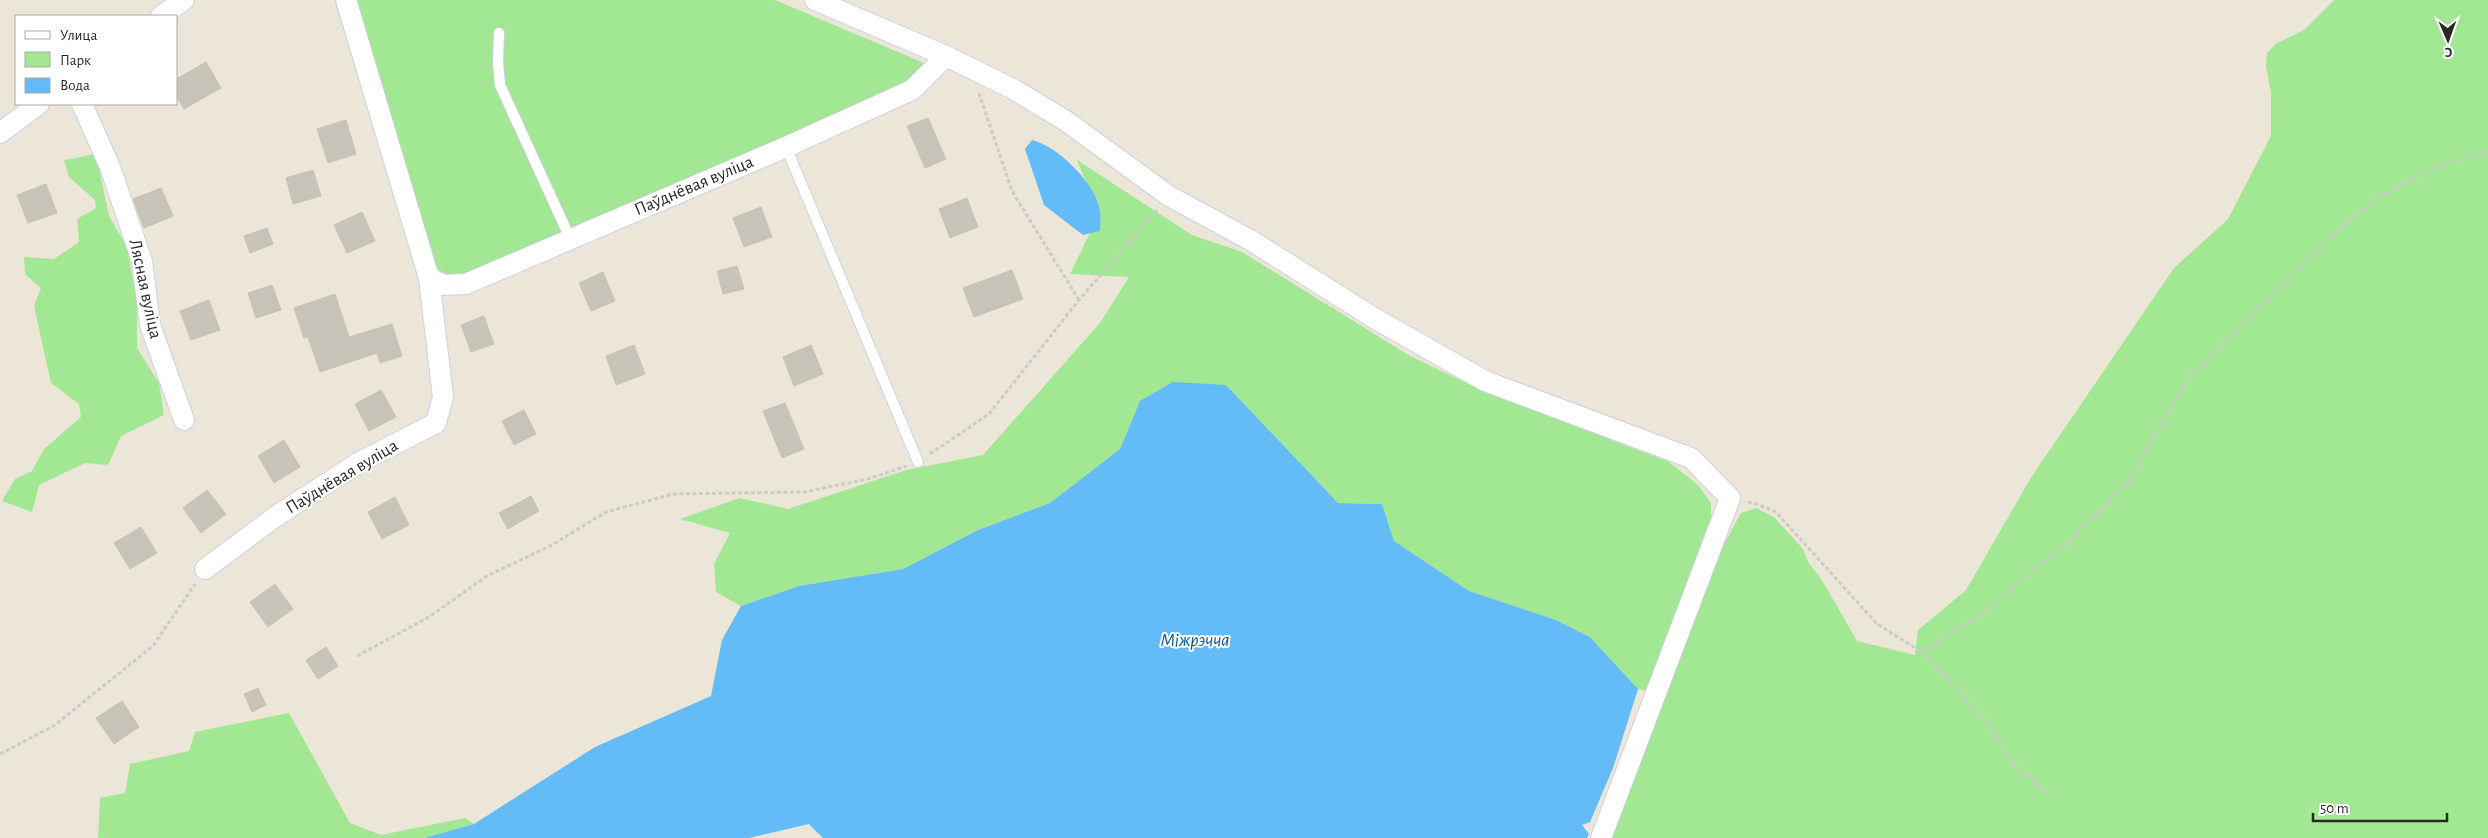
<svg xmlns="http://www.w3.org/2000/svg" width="2488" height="838" viewBox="0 0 2488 838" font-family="'Alegreya Sans',sans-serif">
  <rect width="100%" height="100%" fill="#ece6d9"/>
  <g fill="#a2e791">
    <path d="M355,0H775L924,63L907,84L782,140L463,274H446L436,268Z"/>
    <path d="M2334,0H2488V838H1611L1723,546L1741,513L1756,508L1774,517L1803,549L1808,562L1822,580L1857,641L1915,655L1918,630L1966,590L2032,476L2174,268L2228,219L2271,136V93L2266,66L2267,53L2277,43L2304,30Z"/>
    <path d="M96,154L109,216L127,247L137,303V348L159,383L164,415L121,436L108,465L85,463L39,485L32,512L2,501L15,479L32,471L44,449L81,417L79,404L51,383L34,306L41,288L25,274L24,257L54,259L79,242L77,219L96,208L95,200L69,177L64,160Z"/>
    <path d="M1077,160L1192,235L1242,252L1410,356L1481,390L1669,462L1698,485L1711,503V522L1650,691L1638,689L1590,637L1556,620L1469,591L1394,541L1382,504L1338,503L1226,385L1140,401L1120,449L1050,503L978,530L903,569L799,586L741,606L716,592L714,564L730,533L680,519L740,498L788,509L906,470L983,455L1100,323L1129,277L1070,274L1099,214Z"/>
    <path d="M289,713L350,823L381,835L465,818L474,824L424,838H98L100,798L125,793L130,764L189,751L195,732Z"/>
  </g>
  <g fill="#63bbf7">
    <path d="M1032,140C1058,146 1096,184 1100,211C1101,217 1100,225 1100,231L1083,235L1044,205L1025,149Z"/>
    <path d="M1173,382L1226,385L1338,503L1382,504L1394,541L1469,591L1556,620L1590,637L1638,689L1613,768L1590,822L1582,825L1589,834L1587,838H823L809,824L749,838H424L474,824L595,747L711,696L722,640L741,606L799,586L903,569L978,530L1050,503L1120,449L1140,401Z"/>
  </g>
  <g fill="#c7c3b9" stroke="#c7c3b2">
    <path d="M206,62L221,88L184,109L176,95V79Z"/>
    <path d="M928,118L946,159L925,168L907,126Z"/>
    <path d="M346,120L356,154L328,163L317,129Z"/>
    <path d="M313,170L321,196L293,204L286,178Z"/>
    <path d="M46,184L57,213L28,223L17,195Z"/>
    <path d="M161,188L173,216L144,228L133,199Z"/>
    <path d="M967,198L978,227L950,238L939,209Z"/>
    <path d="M761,207L772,237L744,247L733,218Z"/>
    <path d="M362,212L375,241L347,253L334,225Z"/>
    <path d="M267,228L273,244L250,253L244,236Z"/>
    <path d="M737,266L744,289L723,294L717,271Z"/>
    <path d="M1012,270L1023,299L974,317L963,288Z"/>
    <path d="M603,272L615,301L591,311L579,283Z"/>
    <path d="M272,285L281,310L256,318L248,293Z"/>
    <path d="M335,294L349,337L392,324L402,356L380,363L377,353L320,372L308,337L304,338L294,308Z"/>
    <path d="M209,300L220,330L191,340L180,311Z"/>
    <path d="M484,316L494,344L471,352L461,325Z"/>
    <path d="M634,345L645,374L616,385L606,356Z"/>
    <path d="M811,345L823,374L794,386L783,357Z"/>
    <path d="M381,390L396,417L369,431L355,404Z"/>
    <path d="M785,403L804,449L782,458L763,411Z"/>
    <path d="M524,410L536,434L514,445L502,421Z"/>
    <path d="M284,440L300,467L274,483L258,456Z"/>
    <path d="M207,490L226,514L201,533L183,508Z"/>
    <path d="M531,496L539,511L508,529L499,513Z"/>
    <path d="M395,497L409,525L382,539L368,512Z"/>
    <path d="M141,527L157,553L130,569L114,543Z"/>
    <path d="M275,584L293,609L268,627L250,602Z"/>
    <path d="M326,647L338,666L318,679L306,660Z"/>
    <path d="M258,688L266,705L252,712L244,694Z"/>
    <path d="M122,701L139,727L114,744L96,718Z"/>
  </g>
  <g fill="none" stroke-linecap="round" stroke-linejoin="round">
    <defs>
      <g id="service">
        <path d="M499,33L498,63L500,85L570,238"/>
        <path d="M786,147L918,462"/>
      </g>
      <g id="minor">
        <path d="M815,0L946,56L1013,89L1066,121L1169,196L1252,241L1374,318L1485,381L1691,458L1730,498L1601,838"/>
        <path d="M161,16L184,0"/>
        <path d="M82,104L110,167L142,261L150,325L184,420"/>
        <path d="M0,133L39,104"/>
        <path d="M429,278L444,285L466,284L786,147L912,90L946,56"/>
        <path d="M205,569L275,517L358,463L436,423L443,397L429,278L346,0"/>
      </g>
    </defs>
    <use href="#service" stroke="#cecfe3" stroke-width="12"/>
    <use href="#minor" stroke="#cecfe3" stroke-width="22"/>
    <g stroke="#cbcbcb" stroke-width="3" stroke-dasharray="4 2.5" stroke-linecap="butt">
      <path d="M979,93L1012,191L1079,300"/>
      <path d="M930,454L989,414L1079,300L1157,210"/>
      <path d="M1748,502L1757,504L1776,512L1877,624L1922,652L1976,618L2065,545L2129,481L2187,380L2336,232L2377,198L2440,165L2488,152"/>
      <path d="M1922,652L1987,722L2009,759L2051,798"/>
      <path d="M357,656L429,617L487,576L552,545L606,512L673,494L804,492L868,479L907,466"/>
      <path d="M0,754L55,725L153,646L195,584"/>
    </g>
    <use href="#service" stroke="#fff" stroke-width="10"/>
    <use href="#minor" stroke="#fff" stroke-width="20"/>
  </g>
  <g text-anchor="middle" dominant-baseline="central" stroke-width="4" stroke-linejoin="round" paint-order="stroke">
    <g font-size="18" fill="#282828" stroke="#fff">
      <text transform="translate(694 186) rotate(-23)">Паўднёвая вуліца</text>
      <text transform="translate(145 289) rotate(78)">Лясная вуліца</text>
      <text transform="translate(342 477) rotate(-31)">Паўднёвая вуліца</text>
    </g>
    <g font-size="19" font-style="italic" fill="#0455a1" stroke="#fff">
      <text x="1195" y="640">Міжрэчча</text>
    </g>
  </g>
  <rect x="15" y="15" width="162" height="90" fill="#ffffff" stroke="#a9a9a9"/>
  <rect x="25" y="31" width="25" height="8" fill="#ffffff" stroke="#a9a9a9"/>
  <text x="60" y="40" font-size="15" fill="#282828">Улица</text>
  <rect x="25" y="52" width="25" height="15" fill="#a2e791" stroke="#a9a9a9"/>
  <text x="60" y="65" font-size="15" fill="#282828">Парк</text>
  <rect x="25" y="78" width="25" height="15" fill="#63bbf7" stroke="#a9a9a9"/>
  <text x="60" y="90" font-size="15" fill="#282828">Вода</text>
  <g transform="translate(2448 40) rotate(178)" stroke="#ffffff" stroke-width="4" paint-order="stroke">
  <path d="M0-4L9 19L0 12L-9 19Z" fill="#282828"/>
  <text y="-8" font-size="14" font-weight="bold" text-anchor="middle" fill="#282828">С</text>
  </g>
  <path d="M2313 813v8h134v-8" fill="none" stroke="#282828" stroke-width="2.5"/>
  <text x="2320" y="813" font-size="15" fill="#282828" stroke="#ffffff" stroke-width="4" paint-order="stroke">50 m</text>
</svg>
